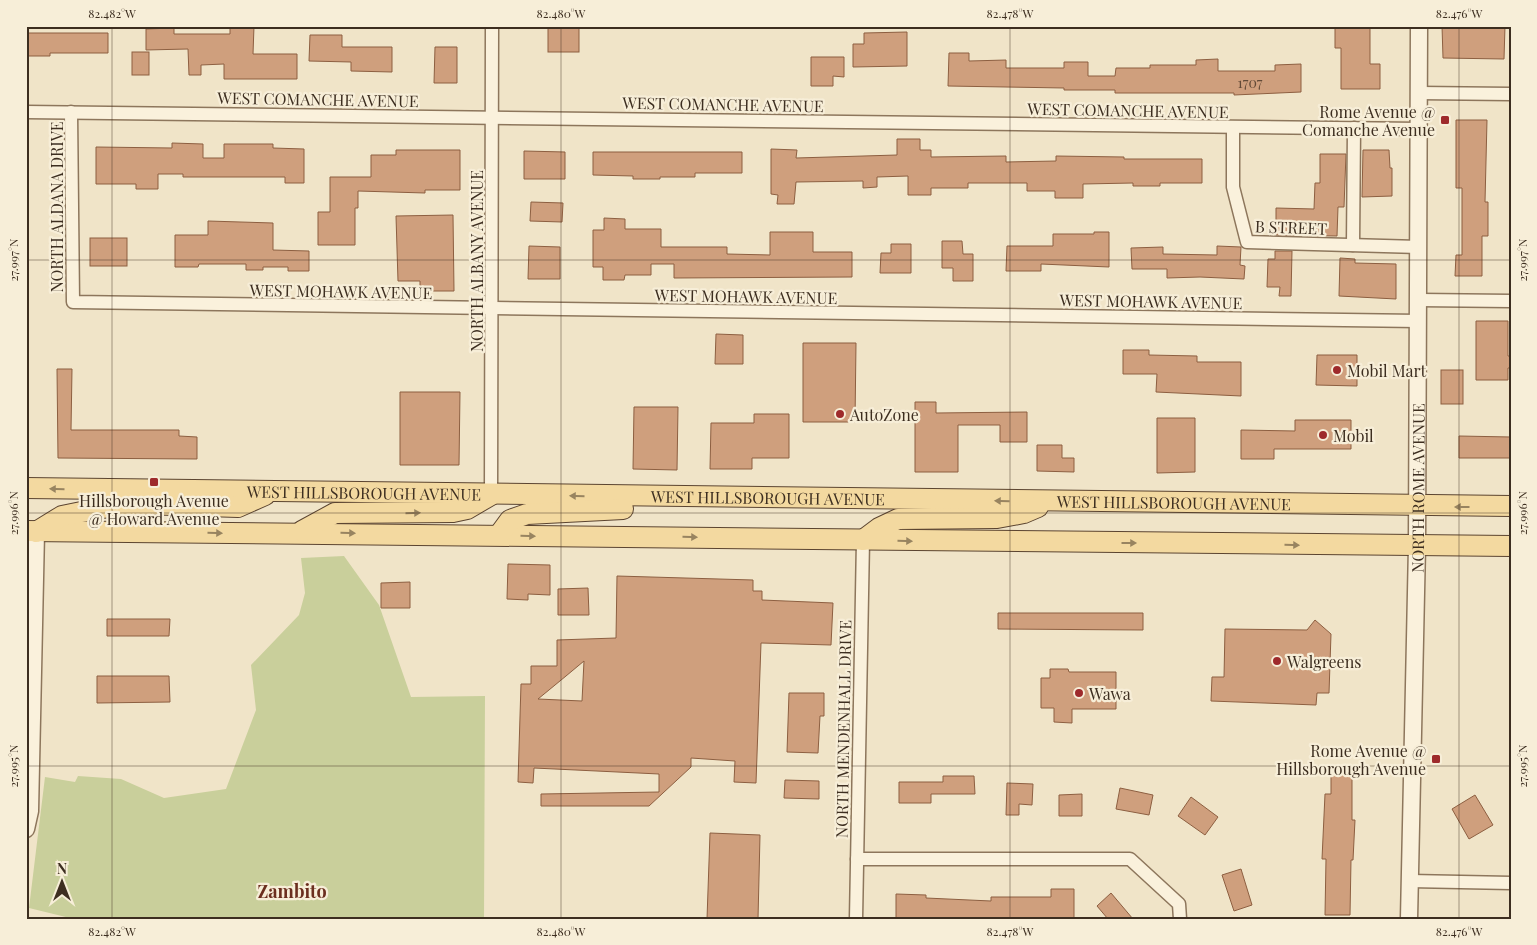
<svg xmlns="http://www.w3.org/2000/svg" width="1537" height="945" viewBox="0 0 1537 945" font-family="'Playfair Display',serif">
  <rect width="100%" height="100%" fill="#f0e4c8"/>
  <path fill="#c9cf9b" d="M344,556L379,605L411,697L485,696L484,919H74L29,908L45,777L75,782L78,776L121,779L164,798L226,789L256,710L251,665L299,615L305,593L301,558Z"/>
  <g fill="#cf9f7d" stroke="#8d5f41" fill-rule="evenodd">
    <path d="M230,26H254L253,54H297V79H224V64L201,65V75H189L188,49L146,50V29L174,28V34H230Z"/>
    <rect x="548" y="26" width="31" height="26"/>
    <path d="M1335,26H1370V64H1380V89H1341V48H1335Z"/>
    <path d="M1442,26H1505L1504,59L1443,58Z"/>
    <path d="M907,32V66L853,67V44H864V33Z"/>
    <path d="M26,33H108V53H50V56H26Z"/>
    <path d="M310,35H342V47H392V72L351,71V62L309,61Z"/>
    <path d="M435,47H457V83H434Z"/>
    <rect x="132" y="52" width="17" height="23"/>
    <path d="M949,53H969V61L1006,60V68H1064V62H1088V76H1115L1116,68H1150V65H1196V60L1218,59V71H1275V65L1301,64V92L1234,95V93H1115V90H1064V88L948,86Z"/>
    <path d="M811,57H844V77L833,76V86H811Z"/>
    <path d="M1456,120H1487L1485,202H1488V236H1482V276H1455L1456,255H1462V188H1456Z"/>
    <path d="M897,139H920V150H931V157L1006,156V162L1056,161V156L1124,157V159H1202V183H1160V186H1133V183L1083,184V198H1055V191H1027V183H968V188H931V195H908V176L877,177V187L863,188V181L796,182L794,204H777L778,195L771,194V149L797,150L796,158L897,155Z"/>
    <path d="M172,143L203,144V158H224V144H273V148L304,149V183H285V177H183V174H158V189H136V184H96V147L172,148Z"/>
    <path d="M396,150H460V190H425V193L358,191V208H355V245H318V212H330V177H371V155H396Z"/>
    <path d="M1363,150H1389L1390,168H1392V196L1362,197Z"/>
    <path d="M524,151L565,152V179H524Z"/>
    <path d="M593,152H742V173H695V177H660V179H633V176L593,175Z"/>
    <path d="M1320,154H1346L1344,207H1338L1337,236L1276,235V208L1314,209L1315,183H1320Z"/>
    <path d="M531,202L563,203L562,222L530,221Z"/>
    <path d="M453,215L454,291H420V281H398L396,216Z"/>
    <path d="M604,218L625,219V229H661V247H727V254L770,255V232H813V252H852V277L674,278V264H651V275H625L624,280H603V267H593V230H604Z"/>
    <path d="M208,221L273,223V250L309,251V271H288V267H263V270H246V264H199L198,267H175V235H208Z"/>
    <path d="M1094,232H1109V267L1041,264V271H1006L1007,246H1053V234H1094Z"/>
    <rect x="90" y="238" width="37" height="28"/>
    <path d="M942,241H962L963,254H973V281H953V268H942Z"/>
    <path d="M891,244H911V273H880L881,253H891Z"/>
    <path d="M529,246L560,247V279H528Z"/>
    <path d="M1217,246L1241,247L1240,265L1245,266L1244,279L1200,277L1167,278V269H1132L1131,248L1163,247V254L1217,255Z"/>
    <path d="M1275,251H1292L1291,296H1279L1280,287H1267L1268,259H1275Z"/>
    <path d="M1340,258L1355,259V263L1396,264V299L1339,296Z"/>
    <path d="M1476,321H1508V356H1511V368H1508V380H1476Z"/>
    <path d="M716,334L743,335V364H715Z"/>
    <path d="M803,343H856L855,422H803Z"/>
    <path d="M1123,350H1149V355L1197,356V362H1241V396L1156,392L1157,374H1123Z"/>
    <path d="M1317,355H1357V386L1316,385Z"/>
    <path d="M57,369H72L71,430H179V436L197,437V459L58,458Z"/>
    <rect x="1441" y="370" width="22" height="34"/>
    <path d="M400,392H460L459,465H400Z"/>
    <path d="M915,402H936V413L1027,412V442H1000V425H958V472H915Z"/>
    <path d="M634,407H678L677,470L633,469Z"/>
    <path d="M754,414H789V458H752V469H710L711,423H754Z"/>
    <path d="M1157,418H1195V472L1157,473Z"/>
    <path d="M1295,420H1351V449H1274V459H1241V430L1295,431Z"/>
    <path d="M1459,436L1511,437V458H1459Z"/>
    <path d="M1037,445H1062V458H1074V472L1037,471Z"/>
    <path d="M508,564L550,565V595L528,594V600L507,599Z"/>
    <path d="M617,576L753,580V591H762V600L833,603L831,645L761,643L756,783L734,782L735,761L691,758V767L649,806H541V794L659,792V774L534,768L533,783L518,782L521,684H531V666H557V640L616,638ZM584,661L582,701L538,699L566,676Z"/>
    <path d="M410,582V608H381V583Z"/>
    <path d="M588,588L589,615H558V589Z"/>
    <path d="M998,613H1143V630L998,629Z"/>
    <path d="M107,619H170L169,636H107Z"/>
    <path d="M1315,620L1331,634L1329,693H1317L1316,705L1211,701L1212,677H1224L1225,629L1307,630Z"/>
    <path d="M1050,669H1068L1069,672H1116V709H1072V723L1054,722V708H1041V678H1050Z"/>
    <path d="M97,676H169L170,702L97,703Z"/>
    <path d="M789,693H824V716H820L818,753L787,752Z"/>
    <path d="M1331,774H1352V820H1355L1353,860H1351L1350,915H1325L1326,859H1322L1325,794H1331Z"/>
    <path d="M943,776H974L975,794H931V803H899V782H943Z"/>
    <path d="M785,780L819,781V799L784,798Z"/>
    <path d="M1007,783L1033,784L1032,805L1019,804V815H1006Z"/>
    <path d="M1120,788L1153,795L1149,815L1116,809Z"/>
    <path d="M1082,794V816H1059V795Z"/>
    <path d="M1475,795L1493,825L1469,839L1452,809Z"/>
    <path d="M1191,797L1218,817L1205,835L1178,816Z"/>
    <path d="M710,833L760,835L758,919H707Z"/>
    <path d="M1241,869L1252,905L1234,911L1222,875Z"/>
    <path d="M1051,889H1074V919H896V894L926,895V898L991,901V897H1051Z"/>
    <path d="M1111,893L1133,919H1108L1097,906Z"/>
  </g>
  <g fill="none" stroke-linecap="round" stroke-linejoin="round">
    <defs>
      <g id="minor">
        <path d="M1419,93L1511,94"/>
        <path d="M26,112L1419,129"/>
        <path d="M71,112L73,302L1419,321"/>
        <path d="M1233,128V187L1247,242L1419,247"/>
        <path d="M1353,245L1354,128"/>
        <path d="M1419,300L1511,301"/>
        <path d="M491,495L492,26"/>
        <path d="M857,859H1130L1179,904L1180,919"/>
        <path d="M1410,881L1511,883"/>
        <path d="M856,919L863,540"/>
      </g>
      <g id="tertiary">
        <path d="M26,829L30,811L36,532"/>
        <path id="s1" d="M1409,919L1417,546L1419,26"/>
      </g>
      <g id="primary">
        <path id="s2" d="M26,488L1511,506"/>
        <path d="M26,531L1511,546"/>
        <path d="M302,531L335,513L453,512L467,509L491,495"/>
        <path d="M36,532L62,516L101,508L142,504L238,507L265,495"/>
        <path d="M499,535L510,520L527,514L623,509"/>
        <path d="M863,540L879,528L898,519L997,518L1024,513L1038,507"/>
      </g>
    </defs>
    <use href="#minor" stroke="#8d765c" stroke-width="15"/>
    <use href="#tertiary" stroke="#8d765c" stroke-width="19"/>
    <use href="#primary" stroke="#5b4430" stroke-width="22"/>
    <use href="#minor" stroke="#faf1dc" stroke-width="12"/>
    <use href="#tertiary" stroke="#faf1dc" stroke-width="16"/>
    <use href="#primary" stroke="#f3d9a0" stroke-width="20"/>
  </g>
  <defs><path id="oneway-solid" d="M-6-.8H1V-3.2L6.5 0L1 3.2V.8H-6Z" transform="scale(1.25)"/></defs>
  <g fill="#988460">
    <use href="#oneway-solid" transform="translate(57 489) rotate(-179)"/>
    <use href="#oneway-solid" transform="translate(577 496) rotate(-179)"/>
    <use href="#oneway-solid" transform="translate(1002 501) rotate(-179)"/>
    <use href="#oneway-solid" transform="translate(1462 507) rotate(180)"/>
    <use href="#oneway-solid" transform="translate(413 513) rotate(-1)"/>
    <use href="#oneway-solid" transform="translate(215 533) rotate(1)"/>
    <use href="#oneway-solid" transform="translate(348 533) rotate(1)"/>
    <use href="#oneway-solid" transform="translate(528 536) rotate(1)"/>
    <use href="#oneway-solid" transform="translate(690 537) rotate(1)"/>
    <use href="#oneway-solid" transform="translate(905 541) rotate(1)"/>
    <use href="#oneway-solid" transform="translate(1129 543)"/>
    <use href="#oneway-solid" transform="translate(1292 545) rotate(1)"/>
  </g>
  <path fill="none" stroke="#3d2e20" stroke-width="1" stroke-opacity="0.45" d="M112,26V919M561,26V919M1010,26V919M1459,26V919M26,260H1511M26,513H1511M26,766H1511"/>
  <g fill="#9e2a2b" stroke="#f7eed8" stroke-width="2">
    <rect x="1440" y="115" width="10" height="10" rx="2.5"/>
    <circle cx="1337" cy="370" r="5"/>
    <circle cx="840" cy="414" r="5"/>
    <circle cx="1323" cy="435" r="5"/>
    <rect x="149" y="477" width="10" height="10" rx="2.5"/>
    <circle cx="1277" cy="661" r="5"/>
    <circle cx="1079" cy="693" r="5"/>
    <rect x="1431" y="754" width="10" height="10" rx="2.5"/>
  </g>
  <g text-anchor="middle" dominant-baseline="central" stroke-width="4.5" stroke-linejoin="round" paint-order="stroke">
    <g font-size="14" fill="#624a37">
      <text x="1250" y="82">1707</text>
    </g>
    <g font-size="16" fill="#3d2e20" stroke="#f7eed8">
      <text transform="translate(318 99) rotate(1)">WEST COMANCHE AVENUE</text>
      <text transform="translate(723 104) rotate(1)">WEST COMANCHE AVENUE</text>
      <text transform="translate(1128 110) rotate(1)">WEST COMANCHE AVENUE</text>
      <text transform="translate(56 207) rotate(-90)">NORTH ALDANA DRIVE</text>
      <text transform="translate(1291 227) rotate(2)">B STREET</text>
      <text transform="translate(476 261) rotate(-90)">NORTH ALBANY AVENUE</text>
      <text transform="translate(341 291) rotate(1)">WEST MOHAWK AVENUE</text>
      <text transform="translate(746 296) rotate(1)">WEST MOHAWK AVENUE</text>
      <text transform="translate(1151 301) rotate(1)">WEST MOHAWK AVENUE</text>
      <text stroke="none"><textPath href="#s1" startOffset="431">NORTH ROME AVENUE</textPath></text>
      <text stroke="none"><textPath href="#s2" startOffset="338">WEST HILLSBOROUGH AVENUE</textPath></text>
      <text stroke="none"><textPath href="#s2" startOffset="742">WEST HILLSBOROUGH AVENUE</textPath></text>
      <text stroke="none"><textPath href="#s2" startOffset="1148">WEST HILLSBOROUGH AVENUE</textPath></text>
      <text transform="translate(843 729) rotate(-89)">NORTH MENDENHALL DRIVE</text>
    </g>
    <g font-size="16" fill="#3d2e20" stroke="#f7eed8" text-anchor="start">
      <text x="1435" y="111" text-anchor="end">Rome Avenue @<tspan x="1435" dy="18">Comanche Avenue</tspan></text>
      <text x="1347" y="370">Mobil Mart</text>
      <text x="850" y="414">AutoZone</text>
      <text x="1333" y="435">Mobil</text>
      <text x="154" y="500" text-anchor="middle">Hillsborough Avenue<tspan x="154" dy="18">@ Howard Avenue</tspan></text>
      <text x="1287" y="661">Walgreens</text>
      <text x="1089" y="693">Wawa</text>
      <text x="1426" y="750" text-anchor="end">Rome Avenue @<tspan x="1426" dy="18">Hillsborough Avenue</tspan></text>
    </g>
    <g font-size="18" font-weight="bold" fill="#6b2e1e" stroke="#f7eed8">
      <text x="292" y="891">Zambito</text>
    </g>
  </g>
  <rect width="1537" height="945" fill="none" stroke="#f7eed8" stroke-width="55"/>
  <g transform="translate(62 882)" stroke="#f7eed8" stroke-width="4" paint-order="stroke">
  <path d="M0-4L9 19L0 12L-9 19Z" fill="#3d2e20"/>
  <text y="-8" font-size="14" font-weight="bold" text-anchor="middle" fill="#3d2e20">N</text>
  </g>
  <rect x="28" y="28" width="1482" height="890" fill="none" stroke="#3d2e20" stroke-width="2"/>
  <g font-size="12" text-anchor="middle" fill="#3d2e20">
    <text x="112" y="18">82.482°W</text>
    <text x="561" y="18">82.480°W</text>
    <text x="1010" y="18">82.478°W</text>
    <text x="1459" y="18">82.476°W</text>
    <text transform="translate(14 260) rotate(-90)" y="4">27.997°N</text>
    <text transform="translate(1523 260) rotate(-90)" y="4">27.997°N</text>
    <text transform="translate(14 513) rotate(-90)" y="4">27.996°N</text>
    <text transform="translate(1523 513) rotate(-90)" y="4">27.996°N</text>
    <text transform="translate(14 766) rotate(-90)" y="4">27.995°N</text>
    <text transform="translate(1523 766) rotate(-90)" y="4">27.995°N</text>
    <text x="112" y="936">82.482°W</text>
    <text x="561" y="936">82.480°W</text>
    <text x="1010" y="936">82.478°W</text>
    <text x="1459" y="936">82.476°W</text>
  </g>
</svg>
